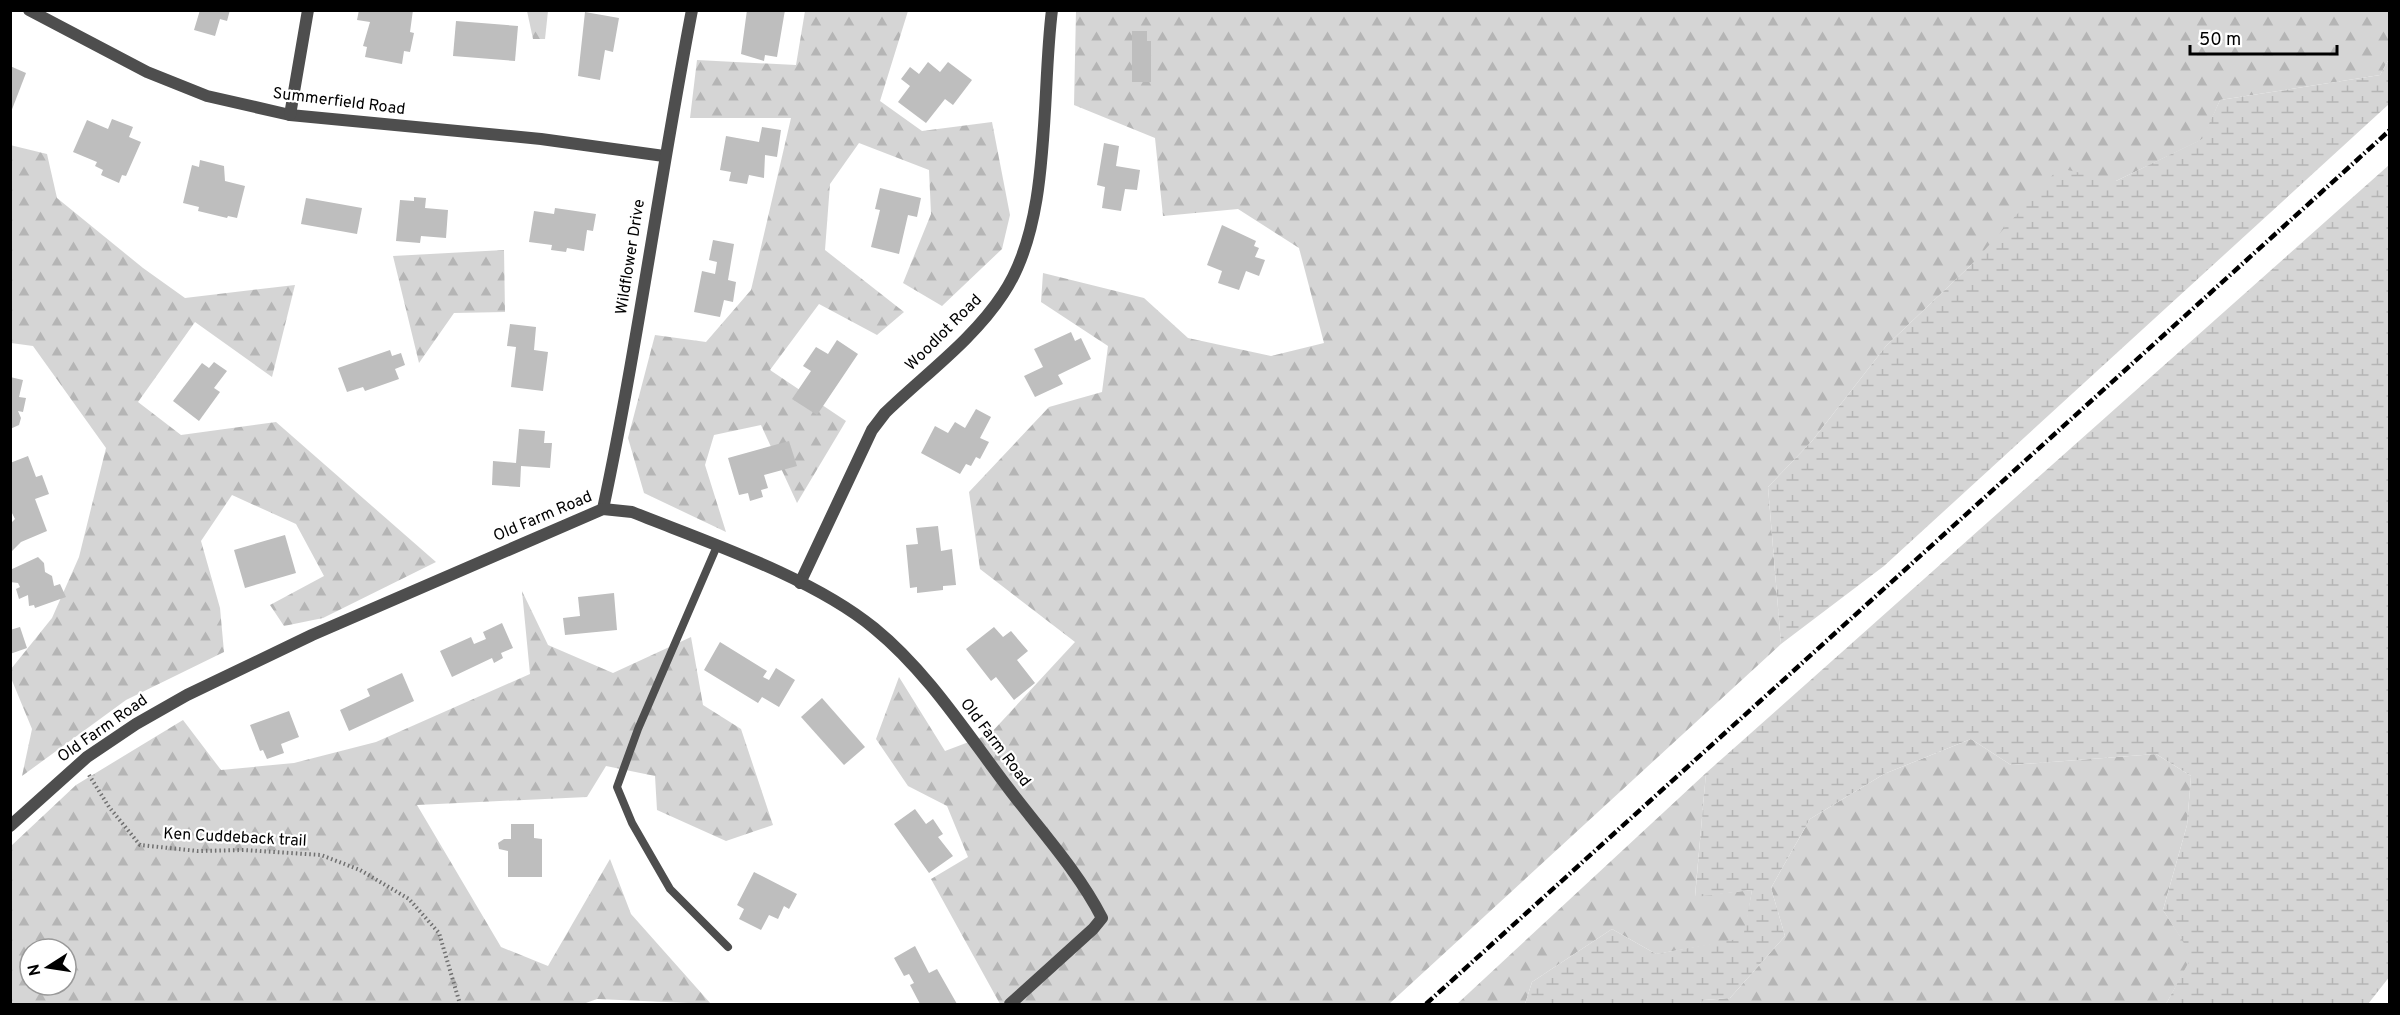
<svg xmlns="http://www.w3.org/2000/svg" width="2400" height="1015" viewBox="0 0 2400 1015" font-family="Overpass,sans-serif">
  <defs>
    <pattern id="forest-firs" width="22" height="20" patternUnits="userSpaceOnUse" patternTransform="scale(1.5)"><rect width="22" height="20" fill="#d5d5d5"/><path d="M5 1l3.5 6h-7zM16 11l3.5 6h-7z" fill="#b5b5b5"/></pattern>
    <pattern id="wetland-marsh" width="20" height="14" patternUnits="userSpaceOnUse" patternTransform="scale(1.5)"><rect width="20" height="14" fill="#d5d5d5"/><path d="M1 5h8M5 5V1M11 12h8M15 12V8" fill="none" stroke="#b5b5b5"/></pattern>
  </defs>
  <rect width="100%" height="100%" fill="#fff"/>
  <g fill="url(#forest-firs)" fill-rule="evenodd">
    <path d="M527,11H548L545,39H533Z"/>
    <path d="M805,11H908L880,101L922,131L992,122L1010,215L1002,249L942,306L903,283L931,214L929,170L859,143L830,184L825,250L904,312L877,335L819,304L770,370L846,421L797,503L761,425L714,435L705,465L726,532L644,493L628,438L655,335L706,342L751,290L791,118H690L697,60L796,65Z"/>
    <path d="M1076,11H2389V59L2380,75L2220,100L2203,139L2116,181L1971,265L1886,346L1812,441L1768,487L1781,644L1389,1004H1000L931,879L968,857L947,806L908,786L876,739L899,677L945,751L990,734L1075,642L980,569L969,492L1049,407L1102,392L1108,346L1041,302L1043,273L1144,298L1188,338L1271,356L1324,343L1299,248L1238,209L1163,216L1155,138L1074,105Z"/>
    <path d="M10,145L47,154L57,198L143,268L185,298L295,285L272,377L195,322L138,402L181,435L276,422L436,562L323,618L284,626L270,605L324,576L296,524L232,495L201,541L220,608L224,652L126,700L22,776L32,729L11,678V669L52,618L79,557L106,448L33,346L11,343Z"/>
    <path d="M504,250L505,312L454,313L419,363L393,256Z"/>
    <path d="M522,591L548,645L613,673L691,637L703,705L741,729L773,825L726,841L657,810L655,776L606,766L587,797L417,805L501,947L548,966L610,859L631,914L711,1004L597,999L583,1004H11V846L76,785L183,720L221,770L294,763L376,742L530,674ZM30,949H66V985H30Z"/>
    <path d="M1971,739L2011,765L2156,754L2191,776L2187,825L2163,910L2193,956L2166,1004H1699L1703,1000L1730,998L1785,936L1771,888L1810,819L1884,774Z"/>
    <path d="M1706,773L1695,896L1752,890L1744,939L1656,954L1612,929L1532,982L1525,1004H1457Z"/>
  </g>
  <g fill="url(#wetland-marsh)">
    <path d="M2389,59V104L1884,566L1781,644L1768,487L1812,441L1886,346L1971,265L2059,168L2116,181L2202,139L2220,100L2380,75Z"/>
    <path d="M2389,165L2390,976L2368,1004H2166L2192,956L2163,910L2187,825L2191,776L2156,754L2011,765L1971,739L1884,774L1810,819L1771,888L1785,936L1730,998L1704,1000L1699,1004H1525L1532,982L1612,929L1656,954L1743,938L1752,890L1695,897L1706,773Z"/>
  </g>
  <g fill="#bebebe">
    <path d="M200,10H230L227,21L220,19L215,36L194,30Z"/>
    <path d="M359,10H413L410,32L414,33L410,52L404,51L402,64L365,57L367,47L363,46L370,22L357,20Z"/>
    <path d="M747,10H785L777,57L765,55L764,61L741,54Z"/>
    <path d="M585,12L619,18L613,52L605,50L600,80L578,76Z"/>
    <path d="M456,21L518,26L515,61L453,56Z"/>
    <path d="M1132,31H1147V41H1151V82H1132Z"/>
    <path d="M928,62L940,72L948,62L972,80L953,105L945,99L926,123L898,102L910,86L901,79L910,67L919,74Z"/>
    <path d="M10,66L26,73L11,112H10Z"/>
    <path d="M112,119L133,127L129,137L141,142L126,176L122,175L119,183L101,175L103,170L95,166L97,162L73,152L87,120L108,129Z"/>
    <path d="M762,127L781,130L777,157L765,155L764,178L749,175L747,184L729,181L731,172L720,170L726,136L759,142Z"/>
    <path d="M1104,143L1119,146L1116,166L1140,170L1137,190L1125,189L1121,211L1102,208L1105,187L1097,185Z"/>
    <path d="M200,160L224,166L225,181L245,186L237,218L228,216L227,218L198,211L199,207L183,203L192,165L199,167Z"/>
    <path d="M880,188L921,198L917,217L908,215L899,254L871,247L880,210L875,209Z"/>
    <path d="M414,197L426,198L425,208L448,210L446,238L421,236L420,243L396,241L400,200L414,201Z"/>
    <path d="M306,198L362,208L357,234L301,224Z"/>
    <path d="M555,208L596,214L593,231L587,230L584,251L567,248L566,252L551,250L552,245L529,242L534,211L554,214Z"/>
    <path d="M1222,225L1256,241L1254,246L1259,248L1255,257L1265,260L1259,276L1246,271L1239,290L1218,283L1222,271L1207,265Z"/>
    <path d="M713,240L734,244L728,280L736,282L733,302L724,300L720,317L694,312L702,271L715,274L717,262L709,260Z"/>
    <path d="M510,324L536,327L534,350L548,352L543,391L511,387L516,347L507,346Z"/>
    <path d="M1071,332L1075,341L1081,338L1091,359L1058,375L1063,384L1035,397L1024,376L1043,367L1034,349Z"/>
    <path d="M837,340L858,354L817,415L792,399L811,371L803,366L816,347L828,354Z"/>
    <path d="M390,350L392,356L401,353L405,365L395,369L399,379L365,391L363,387L347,392L338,368Z"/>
    <path d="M214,362L227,371L214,388L220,392L199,421L173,401L202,363L209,368Z"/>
    <path d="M10,377L23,380L19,397L26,398L23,412L18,411L21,418L19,425L10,429Z"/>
    <path d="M976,409L991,417L980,438L989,442L980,459L976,457L971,466L966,464L960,474L921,453L935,426L948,433L955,422L965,428Z"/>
    <path d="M519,429L545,431L544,443H552L550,468L521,466L520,487L492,485L493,461L516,463Z"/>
    <path d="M789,441L797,466L764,475L768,488L761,490L763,497L750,501L748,493L739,495L728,458Z"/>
    <path d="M28,456L36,477L42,475L49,494L35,499L47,531L21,542L10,553V524L15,519L10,509V463Z"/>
    <path d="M938,526L941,551L952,549L956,585L943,586V590L917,593V587L910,588L906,545L918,544L916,528Z"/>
    <path d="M285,535L296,573L245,588L234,550Z"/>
    <path d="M38,557L44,563L45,572L52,576L54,586L60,584L66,597L35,608L34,605L29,606L28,595L19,599L16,589L20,587L18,583L10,582V570Z"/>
    <path d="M614,593L617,630L565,635L563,618L580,616L578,597Z"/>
    <path d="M502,623L513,648L501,653L503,658L494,663L492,658L452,677L440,651L471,637L474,644L486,639L483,632Z"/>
    <path d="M20,627L27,648L10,654V630Z"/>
    <path d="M994,627L1003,637L1011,631L1028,651L1017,660L1035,683L1014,700L996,677L991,681L966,649Z"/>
    <path d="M720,642L767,671L763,677L769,680L776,668L795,680L779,707L762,697L758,703L704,670Z"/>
    <path d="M402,673L414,701L349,731L340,710L370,696L367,689Z"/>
    <path d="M822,698L865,747L844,765L801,717Z"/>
    <path d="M289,711L299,737L281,744L284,753L267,759L263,750L260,751L250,725Z"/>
    <path d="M915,809L926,824L933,819L943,834L938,837L953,856L929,873L894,824Z"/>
    <path d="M511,824H534V838L542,839V877H508V851L499,849L498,843L504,839H511Z"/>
    <path d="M754,872L797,894L789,909L784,906L778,919L769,915L761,930L739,919L744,909L737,905Z"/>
    <path d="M915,946L929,973L937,969L957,1004H920L910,985L914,983L909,974L904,976L894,958Z"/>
  </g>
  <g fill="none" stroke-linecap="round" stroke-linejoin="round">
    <path stroke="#707070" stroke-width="4" stroke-dasharray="1.5 3" stroke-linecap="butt" d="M89,775L109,807L140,845L198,851L244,850L321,855L360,870L409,899L439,933L460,1004"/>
    <path stroke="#4e4e4e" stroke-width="8" d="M717,546L638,729L617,787L632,823L670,889L728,947"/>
    <g stroke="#4e4e4e" stroke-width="12">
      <path d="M29,10L147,72L207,96L290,115L541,139L664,156"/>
      <path d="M290,115L308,10"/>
      <path d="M603,509C638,344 660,176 692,10"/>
      <path d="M800,583L872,430L885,413C924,375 973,340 1003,294C1052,222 1041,96 1052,10"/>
      <path d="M10,826L87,757L136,724L187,695L312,635L603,509L632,512C707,542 812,577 874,628C928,672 967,734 1009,789C1040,830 1078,871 1102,918L1093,929L1010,1004"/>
    </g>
    <path stroke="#000" stroke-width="4.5" stroke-dasharray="9 3 1.5 3" stroke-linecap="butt" d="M1426,1004L2390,130"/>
  </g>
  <g text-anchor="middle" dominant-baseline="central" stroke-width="4.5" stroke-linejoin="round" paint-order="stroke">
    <g font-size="16" fill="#000" stroke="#fff">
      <text transform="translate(339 102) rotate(7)">Summerfield Road</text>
      <text transform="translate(631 257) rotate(-81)">Wildflower Drive</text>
      <text transform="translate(944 333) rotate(-45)">Woodlot Road</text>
      <text transform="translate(543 517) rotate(-23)">Old Farm Road</text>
      <text transform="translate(103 729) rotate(-35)">Old Farm Road</text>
      <text transform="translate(995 743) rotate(53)">Old Farm Road</text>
      <text transform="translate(235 838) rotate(3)">Ken Cuddeback trail</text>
    </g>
  </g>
  <rect width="2400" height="1015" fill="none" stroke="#000000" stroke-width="24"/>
  <g transform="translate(48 967) rotate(258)"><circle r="28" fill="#ffffff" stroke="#999999" stroke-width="1.5"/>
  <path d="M0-4.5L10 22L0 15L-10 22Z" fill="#000000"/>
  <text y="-9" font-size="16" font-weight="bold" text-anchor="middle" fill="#000000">N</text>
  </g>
  <path d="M2190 45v9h147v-9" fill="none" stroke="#000000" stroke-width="3"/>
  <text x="2199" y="45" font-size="18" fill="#000000" stroke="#ffffff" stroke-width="4.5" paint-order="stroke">50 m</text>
</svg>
